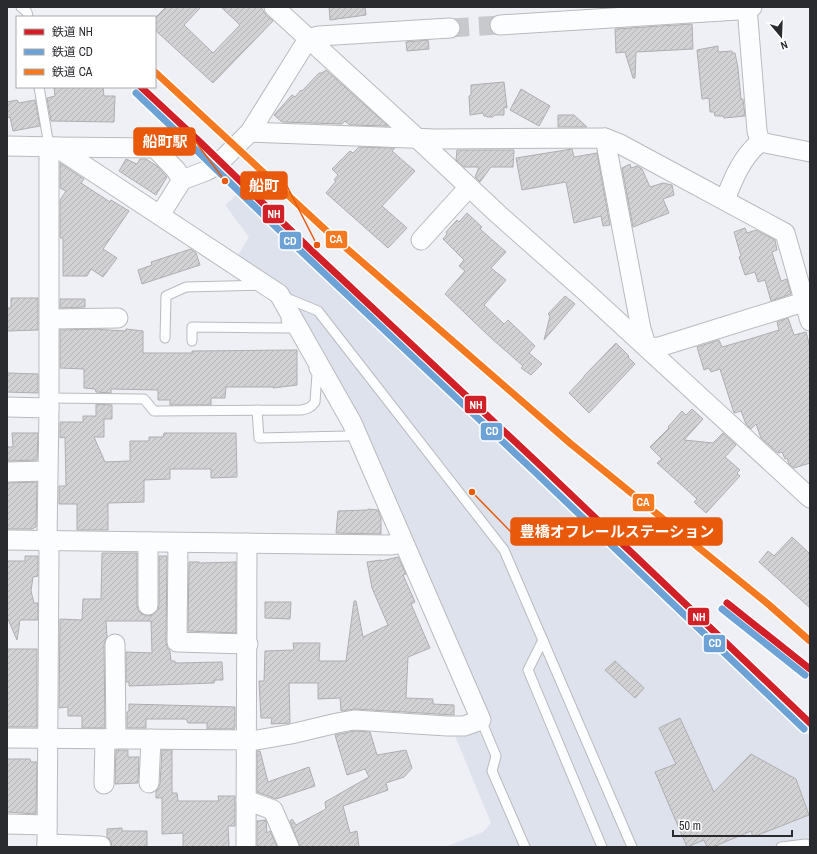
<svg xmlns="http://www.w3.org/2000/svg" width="817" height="854" viewBox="0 0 817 854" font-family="'Archivo Narrow','Noto Sans JP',sans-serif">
  <defs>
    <pattern id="building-hatch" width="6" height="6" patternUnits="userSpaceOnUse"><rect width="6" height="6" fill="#d2d2d5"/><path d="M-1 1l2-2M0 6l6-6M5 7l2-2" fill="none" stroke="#b4b4b7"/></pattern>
  </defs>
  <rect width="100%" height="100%" fill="#eef0f5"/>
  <path fill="#dee2ed" d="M241,191L588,521L810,736V847H445L483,832L491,823L455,736L485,724L284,291L238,255L249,237L225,205Z"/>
  <g fill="url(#building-hatch)" stroke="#afaeb1">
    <path d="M166,7H201L184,25L213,53L240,25L221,7H261L266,15L273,21L213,83L155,30V18Z"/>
    <path d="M329,7H365L366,15L330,20Z"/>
    <path d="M692,24L693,49L636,52L635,78H633L625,52L616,53L615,29Z"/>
    <path d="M428,40L429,49L407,51L406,42Z"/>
    <path d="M718,46V52L732,51V53H735L738,68L741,99H743L745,116L724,118L723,116H715L714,112H710L709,98L702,99L697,50Z"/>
    <path d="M326,70L388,126L350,125L345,121L342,124L282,122L274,115L292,95L295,97L301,90L302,91L319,73H322Z"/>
    <path d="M504,82L507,108L504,107V115H495L493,117H487L486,116H484L483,113L470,115L469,96L471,95V85Z"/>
    <path d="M54,87H103L104,96H115L114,122L51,121L47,98L55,96Z"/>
    <path d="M521,89L550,106L539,126L510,110Z"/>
    <path d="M17,100L19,103L35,100L40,126L13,131L10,117L7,118V102Z"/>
    <path d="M558,115H574L587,127H558Z"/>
    <path d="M359,147L395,148L392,151L415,171L382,206L407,228L388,248L326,193L336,181L334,180L338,175L332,169L350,151L353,153Z"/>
    <path d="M572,149L574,157L597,153L610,225L603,226L601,216L574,223L566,182L522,190L516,158Z"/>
    <path d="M457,150H514L513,167H491L480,182L475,177L479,167H464L456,160Z"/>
    <path d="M126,159L137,164L140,159H146L157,166L167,177L156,195L119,171Z"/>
    <path d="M60,163L84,179L81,183L110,202L111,200L129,211L103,249L117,258L103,277L91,269L87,276H63V238H60V200L66,191L60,188Z"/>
    <path d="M630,164L631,168L637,166L642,169L650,187L663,183L672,185L674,195L663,199L669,213L633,227L622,168Z"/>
    <path d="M467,213L482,227L480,229L506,252L491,268L506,280L484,305L504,324L508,320L535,346L529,353L542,364L531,375L521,368L523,366L491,338L445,294L465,271L459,266L464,260L443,239L447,234L446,232L457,220L459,222Z"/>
    <path d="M745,228L747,233L756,230L775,240L777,250L772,252L781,281L787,279L791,294L771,301L765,280L758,282L755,272L745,275L739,257L741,256L734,232Z"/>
    <path d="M191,249L196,253L200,265L142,284L138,270L152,265L151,262Z"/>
    <path d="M565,296L575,304L544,340L550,316L548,314Z"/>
    <path d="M11,298H38V330L7,331V308H11Z"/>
    <path d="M60,299H85V307L60,308Z"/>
    <path d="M788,318L794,335L806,332L810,347V463L794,468L789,464L787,458L785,459L782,452L778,453L761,438L756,424L751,429L746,424L741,411L734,413L720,369L711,372L709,368L704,370L697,347L719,340L722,347L750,339L779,330L777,322Z"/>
    <path d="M92,329L126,331V329L143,331V353H192V351L297,350V385L273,388V387H226L225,398H211V405H170V400H158V390L111,389V393L96,392L95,389L84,388V369L60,368V330Z"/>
    <path d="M616,343L629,356L628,357L635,364L589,413L569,393L584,377V376Z"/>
    <path d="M7,373L38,374V393L7,392Z"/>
    <path d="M96,404L112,405V419H104V437H94L105,462L130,461V441H149V437H163L164,433H236L237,477L211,478V469H170V479L144,480V502L108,503V530H77V504H59V486H66L65,437L60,438V422H83V416H96Z"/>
    <path d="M692,409L703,419L684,440L713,443L723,433L736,445L725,457L740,470L737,473L740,476L706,513L694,502L697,499L657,463L662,459L650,447L669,428L668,427L682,411L686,415Z"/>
    <path d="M12,433H38L37,460L7,461V447H13Z"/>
    <path d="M37,482L36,527L32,529H7V483Z"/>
    <path d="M368,509L378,510L381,518V534L336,533L338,511L368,510Z"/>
    <path d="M792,537L810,554V608L759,562L768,551L774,556Z"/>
    <path d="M102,553H137V605L138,610L142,614L148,616L153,615L158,610L159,605V556H167L166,642L167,647L170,651L171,661H175V663L222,662L223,680H215L214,683L129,686V682H126V652L152,653L151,621H106L107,637L104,644L105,728H82V716H68V707L59,708L60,619L82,620L83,599H101Z"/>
    <path d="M25,556H38V576L33,577L31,591L34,603H38V620H20L17,640L7,617V561H25Z"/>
    <path d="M398,557L406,574L403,575L415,602L411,604L430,648L408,657L406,698L433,699V704L454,705V715L355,709L341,711L340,698L318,699V683H289L290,723L271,724L272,718H261L259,681H264L265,651L294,650L293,643H320L319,661H346L354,601H356L363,637L388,625L372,588L367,562L381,560V561Z"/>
    <path d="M189,562H199L200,563L236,562V633L188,631Z"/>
    <path d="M265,602H291L290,619L265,618Z"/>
    <rect x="7" y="649" width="30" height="78"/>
    <path d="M615,661L644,688L635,698L605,670Z"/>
    <path d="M129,704L235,707V727L234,729H207V723H188L186,719H146V728H127V712L129,711Z"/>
    <path d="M680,718L714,792L751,754L796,779L809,815L753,837L751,831L713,847H707L704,840L687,847L655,772L676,764L659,728Z"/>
    <path d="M355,731L370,732L377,755L406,750L412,768L404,777L386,783L388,790L343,806L350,833L357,831L359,847H300L290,821L292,819L296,825L326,809L325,802L369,777L365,769L347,775L335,735Z"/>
    <path d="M116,750H128V757H139L138,783L115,784Z"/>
    <path d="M162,750H172V793H177L178,801H219L218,796H235V826H228L229,847H183V833L162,834V798H156V791L160,784Z"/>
    <path d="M257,751H260L268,782L309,767L315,786L276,799L257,792Z"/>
    <path d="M7,759H30L31,762H37L36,814L7,812Z"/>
    <path d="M266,820L267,833L270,831L277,847H257V821Z"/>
    <path d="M122,828V831H147V847H112L111,841L107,837V829Z"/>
  </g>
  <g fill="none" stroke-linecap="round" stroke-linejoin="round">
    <path stroke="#c7c9cd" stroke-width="19" stroke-dasharray="19 10" stroke-linecap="butt" d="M450,28L500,25"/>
    <defs>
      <g id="service">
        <path d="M21,7L27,12L28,17"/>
        <path d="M39,87L49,146"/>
        <path d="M284,297L318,311L504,550L632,847"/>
        <path d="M165,338L166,296L186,287L261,285"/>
        <path d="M192,341V327L290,328L286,320"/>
        <path d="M50,398L144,399L154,411L301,410C307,409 311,408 315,402L317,374L314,369"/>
        <path d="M257,410L259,438L347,436"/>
        <path d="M543,640L528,670L602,847"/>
        <path d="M481,720L496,756L492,771L525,847"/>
        <path d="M781,847L806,844"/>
      </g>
      <g id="minor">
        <path d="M274,7L418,139L499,215L586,292L810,498"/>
        <path d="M747,7L757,131L760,142L810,152"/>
        <path d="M500,25L738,10L752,7"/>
        <path d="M250,132L436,139L605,138L620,144L785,233L810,321"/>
        <path d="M605,138L641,329L647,348L659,347L810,300"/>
        <path d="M7,146L56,147L279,294L352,423L481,720L464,726H447L354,720L337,723L291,734L257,740L7,738"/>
        <path d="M56,147L155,148L176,170L182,180"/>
        <path d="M725,200C733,179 742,157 760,142"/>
        <path d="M160,215L182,180L206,171L217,165L250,132L308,39L319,36L450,28"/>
        <path d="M421,240L469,187"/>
        <path d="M50,319L118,318"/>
        <path d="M7,407L49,408"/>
        <path d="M7,472L47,471"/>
        <path d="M7,540L390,545L403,543"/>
        <path d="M178,543L177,642L248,644"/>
        <path d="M148,605V542"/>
        <path d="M115,644L116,739"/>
        <path d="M149,783L151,739"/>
        <path d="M104,784L105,739"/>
        <path d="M246,800L273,810L289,847"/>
        <path d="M7,824L47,825"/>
        <path d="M47,844L101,846"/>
        <path d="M47,847L49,551L47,540L49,408V146"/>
        <path d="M246,847L247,543"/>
      </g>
    </defs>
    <use href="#service" stroke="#b9babe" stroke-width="11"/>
    <use href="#minor" stroke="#b9babe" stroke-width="21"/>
    <use href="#service" stroke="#fcfdfe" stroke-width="9"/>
    <use href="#minor" stroke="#fcfdfe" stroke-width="19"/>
    <defs>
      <g id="rail-1">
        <path d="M141,87L199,141L312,251L542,467L810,723"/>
        <path d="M727,603L810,669"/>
      </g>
      <g id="rail-2">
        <path d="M136,93L193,147L307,257L536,473L804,729"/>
        <path d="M722,609L805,675"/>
      </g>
      <path id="rail-3" d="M155,72L330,234L571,444L768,604L810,641"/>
    </defs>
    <use href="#rail-1" stroke="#fff" stroke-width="10"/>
    <use href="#rail-2" stroke="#fff" stroke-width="10"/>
    <use href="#rail-3" stroke="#fff" stroke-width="10"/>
    <use href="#rail-1" stroke="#d12027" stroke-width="7"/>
    <use href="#rail-2" stroke="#6ca2d6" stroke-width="7"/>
    <use href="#rail-3" stroke="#f47921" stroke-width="7"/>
  </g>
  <path fill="none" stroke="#e8590c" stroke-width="1.5" d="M225 181L195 141M317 245L287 186M472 492L511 532"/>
  <g fill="#e8590c" stroke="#fff" stroke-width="1.5">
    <circle cx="225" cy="181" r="4"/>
    <circle cx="317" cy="245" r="4"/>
    <circle cx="472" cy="492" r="4"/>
  </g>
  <g fill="#e8590c" stroke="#e8590c" stroke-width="1.5">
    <rect x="134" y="128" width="61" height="27" rx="4"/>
    <rect x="241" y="172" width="46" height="27" rx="4"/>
    <rect x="511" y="518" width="211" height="27" rx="4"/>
  </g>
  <g font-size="15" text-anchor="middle" font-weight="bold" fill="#fff">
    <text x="165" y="147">船町駅</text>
    <text x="264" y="191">船町</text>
    <text x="617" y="537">豊橋オフレールステーション</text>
  </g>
  <g stroke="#fff" stroke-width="1.5">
    <rect x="262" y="204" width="23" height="20" rx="4" fill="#d12027"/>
    <rect x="325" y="230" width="23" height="19" rx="4" fill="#f47921"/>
    <rect x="279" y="231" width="23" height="19" rx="4" fill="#6ca2d6"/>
    <rect x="464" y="395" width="23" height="19" rx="4" fill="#d12027"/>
    <rect x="480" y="422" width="23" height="19" rx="4" fill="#6ca2d6"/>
    <rect x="632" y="493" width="23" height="19" rx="4" fill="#f47921"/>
    <rect x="687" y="607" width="23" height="19" rx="4" fill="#d12027"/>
    <rect x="703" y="634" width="23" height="19" rx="4" fill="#6ca2d6"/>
  </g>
  <g font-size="11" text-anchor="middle" font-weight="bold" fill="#fff">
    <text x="274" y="218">NH</text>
    <text x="336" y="243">CA</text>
    <text x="290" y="245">CD</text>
    <text x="476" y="409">NH</text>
    <text x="492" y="435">CD</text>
    <text x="643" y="506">CA</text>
    <text x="699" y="621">NH</text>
    <text x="715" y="647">CD</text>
  </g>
  <rect width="817" height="854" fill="none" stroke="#2a2b2f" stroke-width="16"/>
  <rect x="16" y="16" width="140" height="72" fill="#ffffff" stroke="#aaaaac"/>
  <rect x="24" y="29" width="20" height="6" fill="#d12027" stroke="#aaaaac"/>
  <text x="52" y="36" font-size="12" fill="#2a2b2f">鉄道 NH</text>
  <rect x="24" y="49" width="20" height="6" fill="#6ca2d6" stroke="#aaaaac"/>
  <text x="52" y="56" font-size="12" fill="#2a2b2f">鉄道 CD</text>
  <rect x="24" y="69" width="20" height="6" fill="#f47921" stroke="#aaaaac"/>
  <text x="52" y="76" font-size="12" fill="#2a2b2f">鉄道 CA</text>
  <g transform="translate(781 36) rotate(161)" stroke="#ffffff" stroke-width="3" paint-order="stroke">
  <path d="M0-3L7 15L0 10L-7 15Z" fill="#2a2b2f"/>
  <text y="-6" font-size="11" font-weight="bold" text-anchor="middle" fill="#2a2b2f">N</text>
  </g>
  <path d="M673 830v6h119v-6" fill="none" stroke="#2a2b2f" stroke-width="2"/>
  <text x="679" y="830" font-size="12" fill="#2a2b2f" stroke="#ffffff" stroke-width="3" paint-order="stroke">50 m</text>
</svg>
